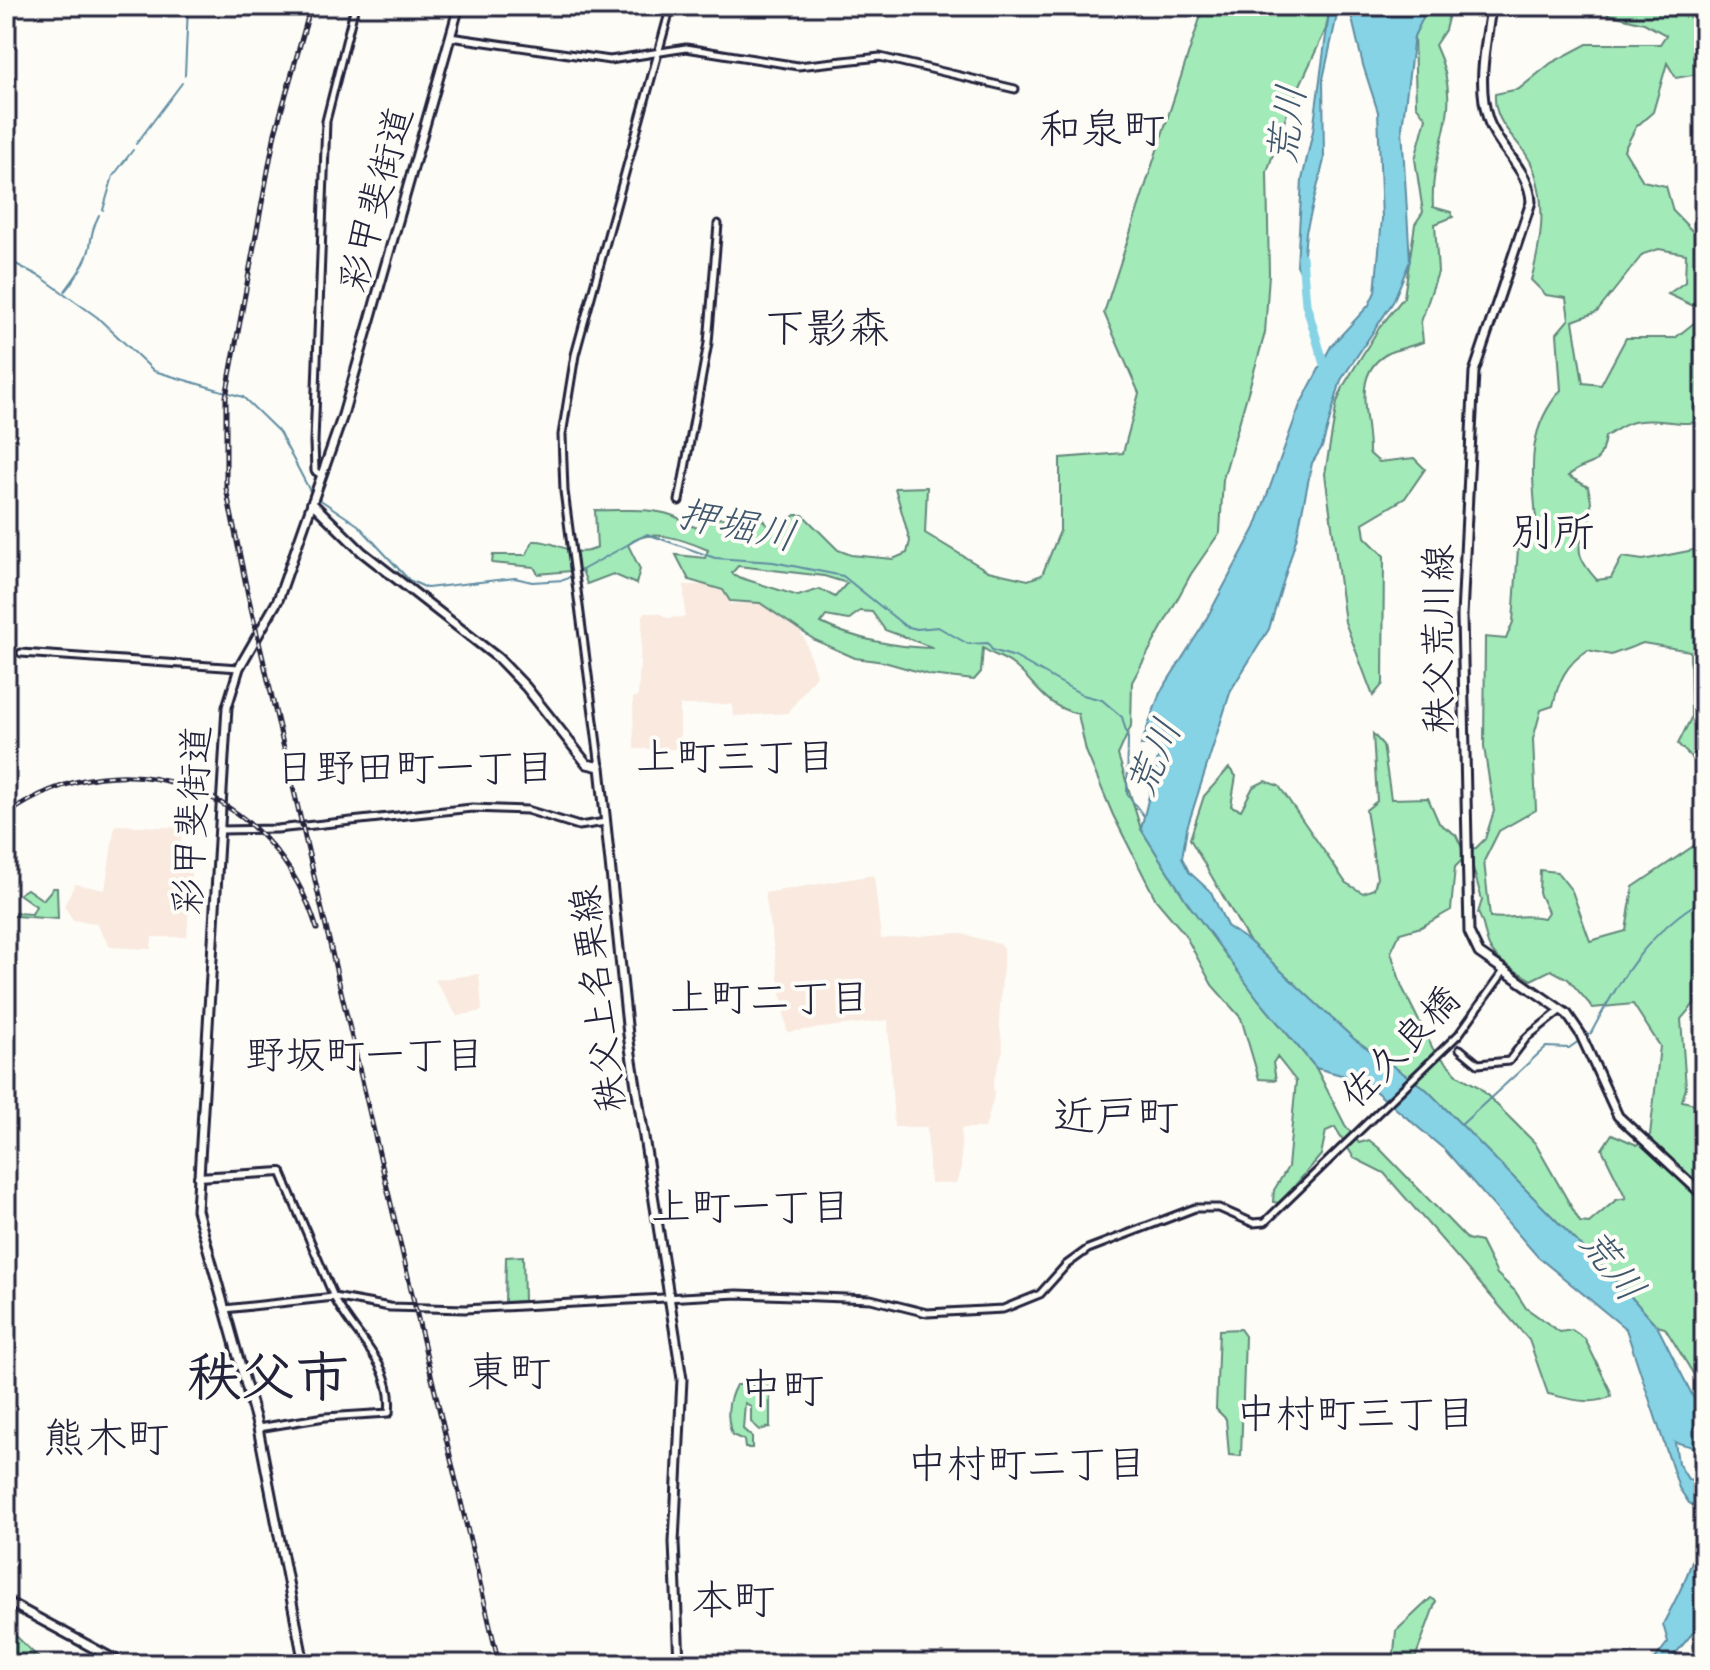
<svg xmlns="http://www.w3.org/2000/svg" width="1710" height="1670" viewBox="0 0 1710 1670" font-family="Caveat,'Klee One',sans-serif">
  <rect width="100%" height="100%" fill="#fdfcf7"/>
  <filter id="ink" filterUnits="userSpaceOnUse"><feTurbulence type="fractalNoise" baseFrequency=".0125" numOctaves="2"/><feDisplacementMap in="SourceGraphic" scale="16" xChannelSelector="R" yChannelSelector="G"/><feConvolveMatrix kernelMatrix="1 2 1 2 8 2 1 2 1" color-interpolation-filters="sRGB"/></filter>
  <g filter="url(#ink)">
    <g fill="#f9e9de">
      <path d="M684,585H723L730,604L760,603L797,627L805,640L816,675L788,713L734,716L732,704L680,705V749H634L633,698L638,696L643,613H659L667,618L685,617Z"/>
      <path d="M115,825L183,828L179,855L192,856L187,937H152L151,949L110,947L96,923L73,920L64,906L75,884L105,890Z"/>
      <path d="M874,875L881,939L958,933L1000,944L1004,948L999,1021L1003,1050L993,1082L994,1096L985,1128H961V1170L956,1183H930L927,1127H894L888,1020L787,1032L765,893Z"/>
      <path d="M479,974L482,1011L457,1016L435,980Z"/>
    </g>
    <g fill="#a2eab8" stroke="#62867a" stroke-width="2" fill-rule="evenodd">
      <path d="M1204,6H1330L1326,29L1288,111L1267,172L1269,274L1265,333L1223,479L1220,532L1191,574L1132,682L1131,726L1118,755L1141,829L1187,902L1258,999L1316,1068L1345,1125L1359,1143L1369,1140L1379,1148L1467,1239L1481,1242L1497,1274L1515,1291L1526,1308L1560,1332L1572,1330L1585,1339L1610,1390L1611,1396C1593,1407 1567,1398 1548,1394L1529,1340L1384,1173L1354,1158L1335,1127L1326,1131L1321,1155L1280,1203L1273,1202L1274,1190L1288,1167L1296,1081L1277,1057L1273,1063L1276,1080L1259,1079L1241,1018L1212,985L1184,933L1156,900L1113,815L1086,751L1078,714C1042,705 1038,684 1012,664C1003,657 992,655 983,648L981,672L974,680L930,675L884,662L855,658L815,640L760,603L730,601L723,590L689,580L676,555L705,558L708,550C687,541 648,525 628,545L640,569L636,584L613,574L587,584L582,570L538,574L534,567L492,563L493,555H526L533,541C556,539 573,560 597,548L595,510C621,511 647,507 671,515C682,518 688,527 699,528L707,518L762,519L769,527L779,528L795,515H803L838,550L851,555L893,559L907,553L910,541L895,488L927,487L925,533L988,571L1028,580L1042,575L1060,531V458L1123,453L1139,393L1104,313ZM738,566L824,576L847,583L835,597L820,589L798,596L735,576L732,573ZM860,611L872,612L885,630L934,648C899,648 853,639 821,623L826,616L848,620Z"/>
      <path d="M1428,6H1451L1445,30L1435,45C1468,115 1429,142 1433,207L1451,212L1453,217L1435,224L1438,272L1421,322L1423,342C1413,346 1402,348 1393,351C1348,370 1370,417 1369,453L1379,462L1414,458L1425,469L1405,498L1363,523L1365,537L1384,556L1383,684L1373,696L1345,622L1325,474L1337,402L1344,385L1379,328L1404,297L1415,224L1423,212L1415,159L1426,118L1416,105L1414,36Z"/>
      <path d="M1613,6H1704V73L1676,78L1667,63L1653,112L1636,127L1624,150L1643,181L1666,186L1673,211L1699,238L1704,266V311L1668,294L1685,282L1686,254L1659,249L1643,254L1597,312L1573,321L1583,383L1601,385L1626,338H1675L1704,315V421C1682,427 1662,418 1640,421C1627,422 1616,430 1605,437C1599,473 1590,457 1568,476L1588,487C1589,493 1592,501 1591,507C1589,542 1563,543 1597,580L1611,578L1622,557L1643,560L1704,548V811L1697,807L1704,770L1678,744L1691,718L1690,651L1643,643L1611,655L1588,650C1566,664 1558,682 1553,706L1541,710L1533,739L1536,810L1499,831L1484,861L1490,917C1511,920 1520,913 1544,918L1548,912L1539,893L1540,870L1557,872L1572,891L1590,941L1626,931L1633,887L1704,839V977L1694,981V1004L1681,1019L1686,1088L1682,1101L1704,1106V1391L1665,1328L1657,1326L1624,1289L1427,1090L1354,1039L1249,941L1190,839L1204,796L1229,768L1236,776L1231,806L1241,810L1253,787L1265,781L1279,786L1346,883L1363,893L1374,889L1377,878L1366,810L1377,801L1373,734L1383,745L1391,799L1428,798L1439,823L1456,835L1463,850L1476,848L1485,839L1494,811L1484,747L1485,637L1506,639L1513,622L1519,533L1536,519C1532,469 1526,430 1561,390L1557,333L1569,319L1566,298L1546,295L1531,280C1541,243 1547,207 1534,170C1524,141 1493,128 1495,94L1519,89L1551,63L1587,44H1660L1666,35L1644,23L1608,14ZM1464,858L1472,864L1482,900L1478,913C1485,924 1484,935 1489,946C1496,962 1517,971 1531,980L1551,970L1568,979L1593,1008L1633,1004L1660,1046L1650,1135L1637,1145L1612,1134L1602,1149L1626,1198L1616,1200L1589,1223L1580,1222L1535,1143L1479,1087L1459,1076L1433,1049L1402,987L1391,952L1400,933L1421,927L1451,910L1455,867Z"/>
      <path d="M53,888H57L58,919L15,916V913L32,914L36,906L19,894L27,889L43,900Z"/>
      <path d="M523,1256L524,1301L505,1302L506,1257Z"/>
      <path d="M1240,1329L1245,1336L1241,1456L1229,1455L1226,1419L1216,1409L1219,1330Z"/>
      <path d="M736,1385H770V1427L760,1430L751,1422V1406L745,1403L743,1429L752,1437V1448H745L744,1440L732,1435C726,1416 727,1402 736,1385Z"/>
      <path d="M1431,1598L1436,1601L1413,1664H1393L1396,1631Z"/>
      <path d="M6,1629L12,1632L45,1664H6Z"/>
    </g>
    <g fill="#86d3e5" stroke="#5e8ca1" stroke-width="2">
      <path d="M1330,6H1339L1323,79L1324,160L1306,232L1302,276L1297,265L1302,180L1313,131Z"/>
      <path d="M1349,6H1429L1414,36L1402,128L1410,261L1393,302L1341,380L1322,447L1312,463L1297,536L1269,629L1231,690L1187,828L1182,858L1189,872L1211,892L1227,926L1249,941L1354,1039L1427,1090L1624,1289L1657,1326L1704,1418V1456L1697,1448L1675,1442L1678,1463L1688,1479L1702,1482L1704,1463V1586L1700,1624L1667,1664H1651L1668,1642L1663,1624C1682,1588 1703,1550 1698,1508L1689,1503L1679,1488L1626,1329L1538,1257L1445,1150L1363,1081L1316,1068L1258,999L1187,902L1141,829L1165,729L1149,744L1141,745L1160,693L1202,627L1255,528L1300,405L1319,369L1331,346L1369,305L1375,292L1382,219L1378,112L1363,65Z"/>
    </g>
    <g fill="none" stroke-linecap="round" stroke-linejoin="round">
      <g stroke="#5e8ca1" stroke-width="2">
        <path d="M185,75L188,6"/>
        <path d="M136,144L182,83"/>
        <path d="M103,210L113,176L133,150"/>
        <path d="M6,259L41,277L97,317L154,371L243,397L279,432L311,493"/>
        <path d="M65,291C75,278 87,262 90,246C92,233 93,227 99,215"/>
        <path d="M316,497L358,525L409,580L427,588L515,578L532,582L564,580L647,534L715,558L773,562L843,576L905,626L917,629L938,627L968,644L988,643L992,650L1015,657L1083,695L1102,700L1122,717L1128,738L1127,794L1143,815"/>
        <path d="M1584,1038L1591,1033C1619,980 1650,929 1704,899"/>
        <path d="M1461,1125L1546,1047L1569,1048L1579,1041"/>
      </g>
      <path stroke="#86d3e5" stroke-width="9" d="M1302,257L1306,304L1326,371"/>
      <defs>
        <g id="tertiary">
          <path d="M450,37L610,60L686,48L798,66L880,57L1015,89"/>
          <path d="M321,475L315,471L314,442L326,121L355,6"/>
          <path d="M679,501L708,343L718,224"/>
          <path d="M21,653L239,668"/>
          <path d="M600,767L564,491L562,435L575,355L671,6"/>
          <path d="M220,830L277,829L472,808L527,810L579,826L606,822"/>
          <path d="M1460,1049L1478,1064L1509,1061L1527,1037L1561,1010"/>
          <path d="M225,1309L334,1297L390,1307L465,1309L737,1294L871,1299L927,1313L1003,1309L1040,1294L1066,1265L1088,1249L1195,1208H1219L1253,1223L1265,1222L1459,1034L1504,971"/>
          <path d="M258,1428L325,1417L389,1413C395,1364 354,1337 334,1297L281,1172"/>
        </g>
        <path id="secondary" d="M198,1177L281,1172"/>
        <g id="primary">
          <path d="M1491,6C1487,43 1476,82 1488,119C1498,149 1530,170 1531,202L1474,372L1462,616L1469,932L1479,953L1567,1014L1580,1033L1618,1116L1704,1196"/>
          <path d="M312,503L362,552L498,658L526,687L587,764L600,767L628,1035L682,1379L674,1542L679,1664"/>
        </g>
        <g id="trunk">
          <path d="M6,1601L123,1664"/>
          <path d="M304,1664L258,1428L197,1210L227,707L239,668L278,600L343,415L459,6"/>
        </g>
      </defs>
      <use href="#tertiary" stroke="#22223b" stroke-width="11"/>
      <use href="#secondary" stroke="#22223b" stroke-width="12"/>
      <use href="#primary" stroke="#22223b" stroke-width="13"/>
      <use href="#trunk" stroke="#22223b" stroke-width="13"/>
      <use href="#tertiary" stroke="#fdfcf7" stroke-width="5"/>
      <use href="#secondary" stroke="#fdfcf7" stroke-width="6"/>
      <use href="#primary" stroke="#fdfcf7" stroke-width="7"/>
      <use href="#trunk" stroke="#fdfcf7" stroke-width="7"/>
      <defs>
        <g id="rail">
          <path d="M311,6L275,133L226,397V488L248,595L499,1664"/>
          <path d="M6,815C127,729 275,792 317,929"/>
        </g>
      </defs>
      <use href="#rail" stroke="#22223b" stroke-width="5"/>
      <use href="#rail" stroke="#fdfcf7" stroke-width="2" stroke-dasharray="6" stroke-linecap="butt"/>
    </g>
  </g>
  <g text-anchor="middle" dominant-baseline="central" stroke-width="8" stroke-linejoin="round" paint-order="stroke">
    <g font-size="38" fill="#22223b" stroke="#fdfcf7">
      <text transform="translate(376 199) rotate(-75)">彩甲斐街道</text>
      <text transform="translate(1438 639) rotate(-90)">秩父荒川線</text>
      <text transform="translate(192 820) rotate(-87)">彩甲斐街道</text>
      <text transform="translate(598 999) rotate(-97)">秩父上名栗線</text>
      <text transform="translate(1400 1047) rotate(-46)">佐久良橋</text>
    </g>
    <g font-size="40" font-style="italic" fill="#40576e" stroke="#fdfcf7">
      <text transform="translate(1287 125) rotate(-82)">荒川</text>
      <text transform="translate(737 525) rotate(12)">押堀川</text>
      <text transform="translate(1154 758) rotate(-67)">荒川</text>
      <text transform="translate(1612 1265) rotate(53)">荒川</text>
    </g>
    <g font-size="40" fill="#22223b" stroke="#fdfcf7">
      <text x="736" y="757">上町三丁目</text>
      <text x="415" y="768">日野田町一丁目</text>
      <text x="770" y="998">上町二丁目</text>
      <text x="365" y="1055">野坂町一丁目</text>
      <text x="751" y="1207">上町一丁目</text>
      <text x="1356" y="1414">中村町三丁目</text>
      <text x="1027" y="1464">中村町二丁目</text>
    </g>
    <g font-size="42" fill="#22223b" stroke="#fdfcf7">
      <text x="1102" y="129">和泉町</text>
      <text x="827" y="328">下影森</text>
      <text x="1553" y="532">別所</text>
      <text x="1116" y="1116">近戸町</text>
      <text x="509" y="1372">東町</text>
      <text x="782" y="1389">中町</text>
      <text x="106" y="1438">熊木町</text>
      <text x="733" y="1600">本町</text>
    </g>
    <g font-size="54" font-weight="bold" fill="#22223b" stroke="#fdfcf7">
      <text x="268" y="1377">秩父市</text>
    </g>
  </g>
  <rect width="1710" height="1670" fill="none" stroke="#fdfcf7" stroke-width="32"/>
  <rect x="16" y="16" width="1678" height="1638" fill="none" stroke="#22223b" stroke-width="3" filter="url(#ink)"/>
</svg>
